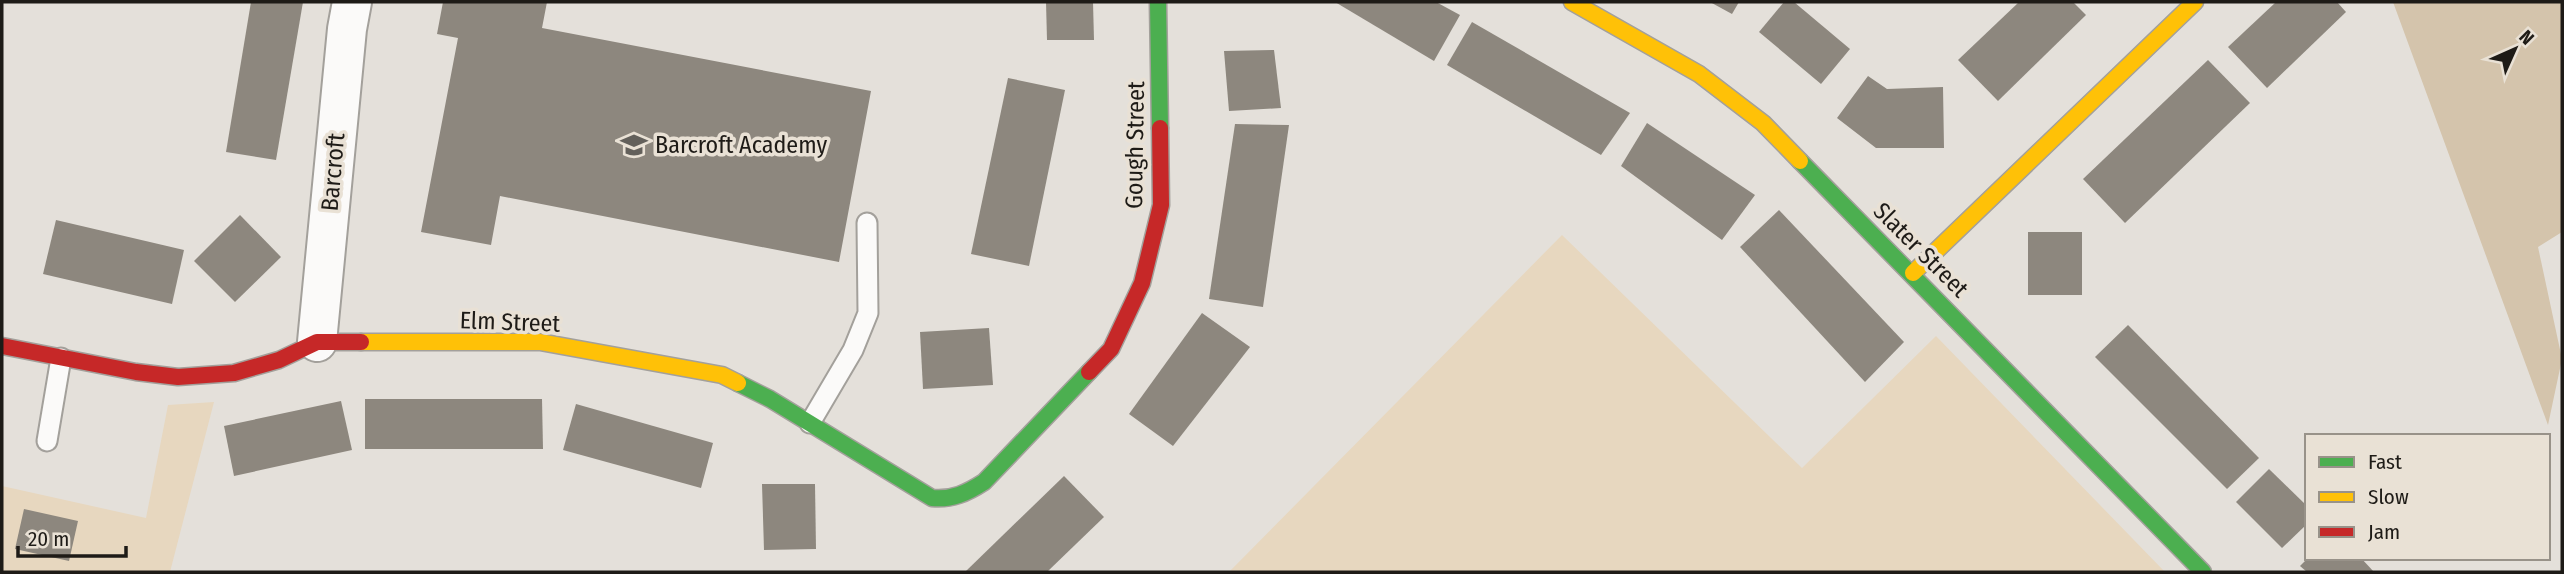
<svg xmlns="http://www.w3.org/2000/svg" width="2564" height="574" viewBox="0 0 2564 574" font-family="'Fira Sans Condensed',sans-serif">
  <rect width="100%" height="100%" fill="#e4e0da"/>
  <g fill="#e7d7bf">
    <path d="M1562,235L1802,468L1936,336L2165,572H1229Z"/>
    <path d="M214,402L170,572H2V486L146,518L168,405Z"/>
  </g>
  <path fill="#d4c4ac" d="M2393,2H2562V232L2538,247L2562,359L2548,425Z"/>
  <g fill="#8d877e">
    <path d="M251,2H303L276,160L226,152Z"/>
    <path d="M443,2H547L542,28L871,91L839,262L500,196L491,245L421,232L458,38L437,34Z"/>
    <path d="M1046,2H1093L1094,40H1047Z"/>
    <path d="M1335,2H1436L1460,15L1434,61Z"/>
    <path d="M1710,2H1739L1732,14Z"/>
    <path d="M1784,2H1794L1850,49L1821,84L1759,32Z"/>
    <path d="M2019,2H2073L2086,15L1998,101L1958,60Z"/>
    <path d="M2276,2H2337L2346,12L2267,88L2228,47Z"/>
    <path d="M1472,22L1630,113L1601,155L1447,65Z"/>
    <path d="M1274,50L1281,108L1229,111L1224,51Z"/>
    <path d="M2208,60L2250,103L2125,223L2083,179Z"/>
    <path d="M1868,76L1887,89L1943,87L1944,148H1876L1837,118Z"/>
    <path d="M1008,78L1065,90L1029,266L971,254Z"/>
    <path d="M1647,123L1755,195L1722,240L1621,166Z"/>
    <path d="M1235,124L1289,125L1263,307L1209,299Z"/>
    <path d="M1779,210L1904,342L1865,382L1740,247Z"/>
    <path d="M240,215L281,257L235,302L194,261Z"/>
    <path d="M56,220L184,250L172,304L43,274Z"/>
    <rect x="2028" y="232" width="54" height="63"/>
    <path d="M1202,313L1250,347L1173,446L1129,414Z"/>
    <path d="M2128,325L2259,458L2227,489L2095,357Z"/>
    <path d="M989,328L993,385L923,389L920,332Z"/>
    <path d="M365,399H542L543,449H365Z"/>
    <path d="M341,401L352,450L234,476L224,426Z"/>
    <path d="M576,404L713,443L701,488L563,450Z"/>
    <path d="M2269,469L2307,506V524L2282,548L2236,502Z"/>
    <path d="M1064,476L1104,517L1047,572H965Z"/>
    <path d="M762,484H815L816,549L764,550Z"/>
    <path d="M24,509L78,521L69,561L15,549Z"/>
    <path d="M2308,558H2361L2374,572H2307L2300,566Z"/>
  </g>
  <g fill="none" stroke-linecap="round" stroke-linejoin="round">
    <defs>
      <g id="lane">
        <path d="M810,423L853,350L868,313L867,223"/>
        <path d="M47,441L61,358"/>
      </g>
      <path id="street" d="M317,342L347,29L352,2"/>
      <g id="fast">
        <path d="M1158,2L1160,128"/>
        <path d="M1800,161L2203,572"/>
        <path d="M738,383L770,399L932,498C952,500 967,493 984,482L1089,372"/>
      </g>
      <g id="slow">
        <path d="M1572,2L1699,74L1763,123L1800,161"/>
        <path d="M1913,273L2195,2"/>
        <path d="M361,342H540L722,375L738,383"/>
      </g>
      <g id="jam">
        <path d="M2,346L136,372L178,377L234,373L279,360L317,342H361"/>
        <path d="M1089,372L1111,349L1142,283L1161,205L1160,128"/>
      </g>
    </defs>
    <use href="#lane" stroke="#a3a09b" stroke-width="23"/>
    <use href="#street" stroke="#a3a09b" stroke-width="42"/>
    <use href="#fast" stroke="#a3a09b" stroke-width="19"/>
    <use href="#slow" stroke="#a3a09b" stroke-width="19"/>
    <use href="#jam" stroke="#a3a09b" stroke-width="19"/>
    <use href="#lane" stroke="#fbfaf9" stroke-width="19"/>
    <use href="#street" stroke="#fbfaf9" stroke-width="38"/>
    <use href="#fast" stroke="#4caf50" stroke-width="16"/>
    <use href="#slow" stroke="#ffc107" stroke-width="16"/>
    <use href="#jam" stroke="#c62828" stroke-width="16"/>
  </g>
  <defs>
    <symbol id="school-bare" viewBox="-9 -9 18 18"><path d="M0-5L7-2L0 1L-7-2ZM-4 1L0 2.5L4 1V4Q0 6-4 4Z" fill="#63605b" stroke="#e9e1d5" stroke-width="2.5" paint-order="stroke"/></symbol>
  </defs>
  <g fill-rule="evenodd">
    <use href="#school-bare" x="615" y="126" width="38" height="38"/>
  </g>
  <g text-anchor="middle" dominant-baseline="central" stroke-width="7" stroke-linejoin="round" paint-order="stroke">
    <g font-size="24" fill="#1e1b17" stroke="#e9e1d5" text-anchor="start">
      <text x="655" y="145">Barcroft Academy</text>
    </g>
    <g font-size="24" fill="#1e1b17" stroke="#e9e1d5">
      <text transform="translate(1135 145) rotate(-89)">Gough Street</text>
      <text transform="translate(333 172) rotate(-85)">Barcroft</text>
      <text transform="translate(1921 250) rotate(45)">Slater Street</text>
      <text transform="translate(510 322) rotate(2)">Elm Street</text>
    </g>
  </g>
  <rect width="2564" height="574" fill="none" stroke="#1e1b17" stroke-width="7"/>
  <rect x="2305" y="434" width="245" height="126" fill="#e9e1d5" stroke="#989289" stroke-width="2"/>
  <rect x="2319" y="457" width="35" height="10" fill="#4caf50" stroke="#989289" stroke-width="2"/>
  <text x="2368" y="469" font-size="21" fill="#1e1b17">Fast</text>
  <rect x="2319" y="492" width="35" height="10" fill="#ffc107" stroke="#989289" stroke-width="2"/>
  <text x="2368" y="504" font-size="21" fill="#1e1b17">Slow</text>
  <rect x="2319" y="527" width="35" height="10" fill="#c62828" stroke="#989289" stroke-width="2"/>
  <text x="2368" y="539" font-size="21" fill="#1e1b17">Jam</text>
  <g transform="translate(2515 49) rotate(45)" stroke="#e9e1d5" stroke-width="5" paint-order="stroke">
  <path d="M0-5L12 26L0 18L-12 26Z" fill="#1e1b17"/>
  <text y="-10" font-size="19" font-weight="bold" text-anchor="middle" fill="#1e1b17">N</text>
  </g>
  <path d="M18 546v10h108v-10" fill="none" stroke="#1e1b17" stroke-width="3.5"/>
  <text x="28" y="546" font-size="21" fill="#1e1b17" stroke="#e9e1d5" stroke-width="5" paint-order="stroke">20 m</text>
</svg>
